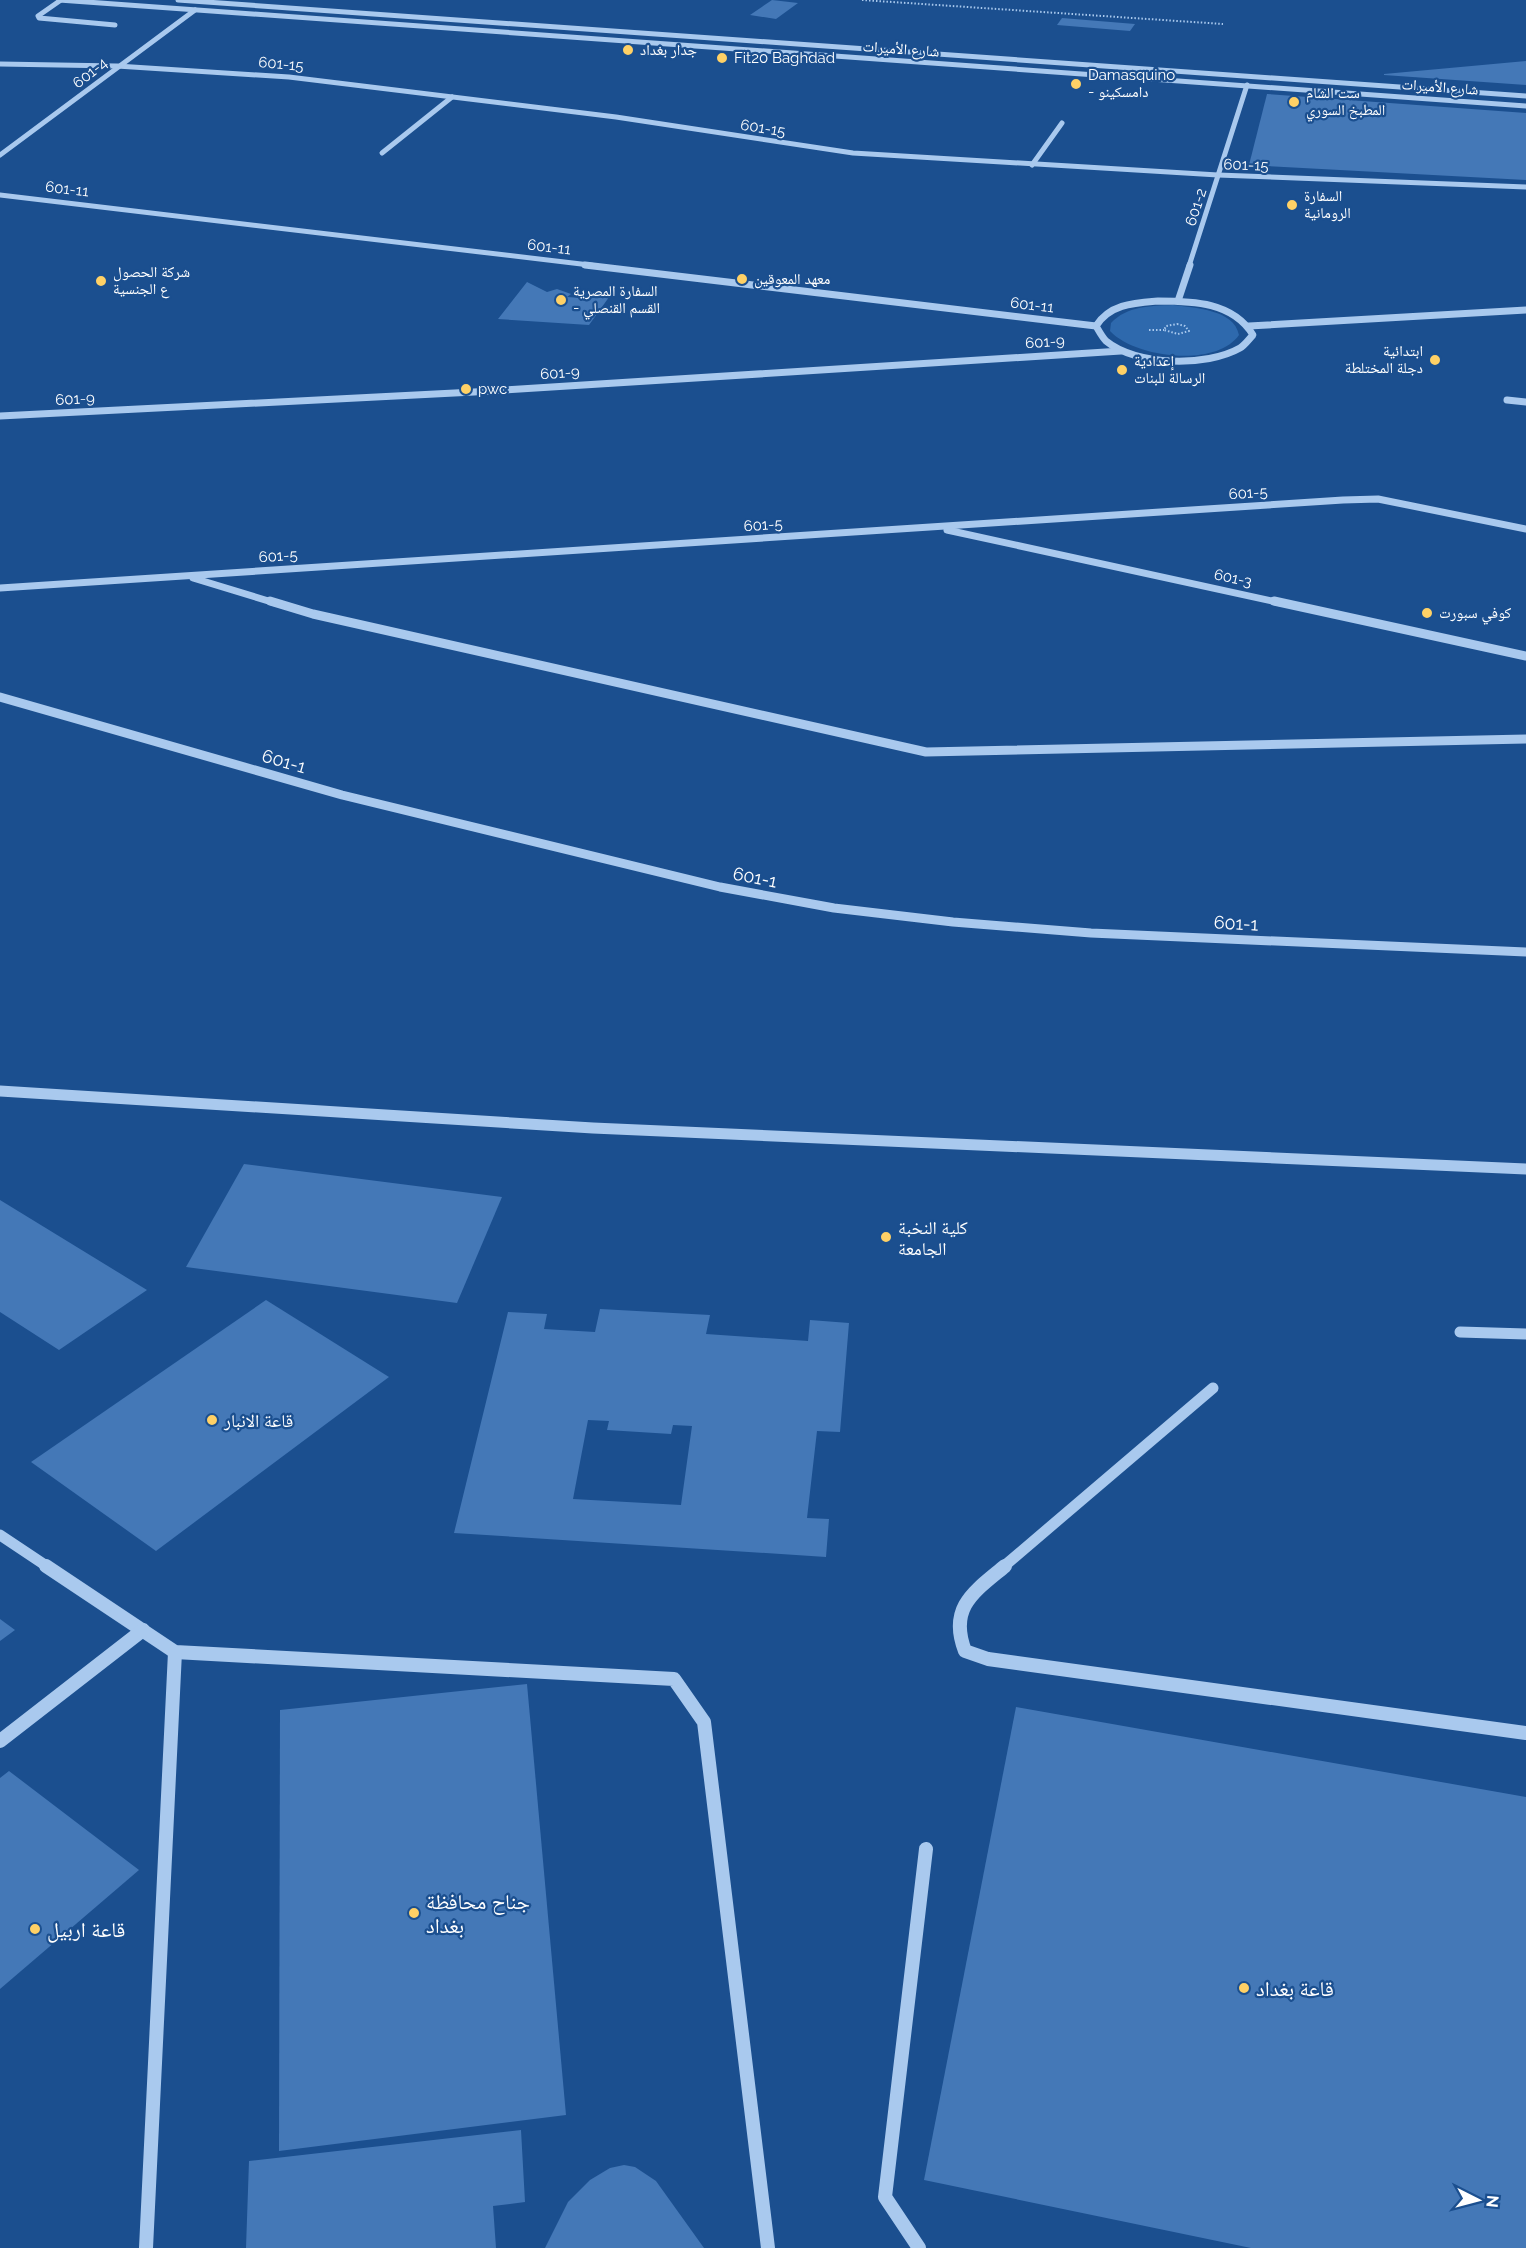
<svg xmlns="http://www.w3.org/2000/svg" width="1526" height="2248" viewBox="0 0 1526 2248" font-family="Raleway,'Noto Naskh Arabic',sans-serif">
  <rect width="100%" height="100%" fill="#1b4f8f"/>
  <path fill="#2e69ad" d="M1173,305C1194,308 1234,309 1239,335C1216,368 1135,358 1110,331L1111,323C1127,306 1150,306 1173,305Z"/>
  <g fill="#4478b7" fill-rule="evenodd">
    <path d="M772,0L798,3L776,19L750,15Z"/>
    <path d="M1062,18L1135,24L1130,31L1057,25Z"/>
    <path d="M1526,61V85L1384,75V74Z"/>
    <path d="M1267,94L1526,113V180L1249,165Z"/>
    <path d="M527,282L547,292L557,289L571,294L567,297L582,298L612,293L589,325L498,319Z"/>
    <path d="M244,1164L502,1197L457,1303L186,1267Z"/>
    <path d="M0,1200L147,1290L59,1350L0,1312Z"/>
    <path d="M266,1300L389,1377L156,1551L31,1462Z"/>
    <path d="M600,1309L710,1315L706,1334L808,1341L810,1320L849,1323L840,1432L817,1431L807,1518L829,1519L826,1557L454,1533L508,1312L547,1314L544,1329L595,1332ZM588,1420L609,1421L607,1430L671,1434L673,1425L692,1426L681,1505L573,1499Z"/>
    <path d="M0,1619L15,1630L0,1641Z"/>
    <path d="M527,1684L566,2115L279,2151L280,1710Z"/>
    <path d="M1016,1707L1526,1797V2248H1251L924,2180Z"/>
    <path d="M9,1771L139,1870L0,1989V1778Z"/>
    <path d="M521,2130L525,2202L493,2206L496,2248H246L249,2161Z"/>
    <path d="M624,2165L635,2167L656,2181L704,2248H545L568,2202L590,2180L610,2168Z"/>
  </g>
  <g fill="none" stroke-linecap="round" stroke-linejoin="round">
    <g stroke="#a9c9ee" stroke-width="2" stroke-dasharray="1.5 2" stroke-linecap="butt">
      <path d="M862,0L1223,24"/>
      <path d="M1177,324L1185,326L1189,331L1178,334L1164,330L1166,326Z"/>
      <path d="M1149,330H1164"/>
    </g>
    <g stroke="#a9c9ee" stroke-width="5">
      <path d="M59,0L1526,106"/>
      <path d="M61,0L38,16L39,18L115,25"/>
      <path d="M178,0L1526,96"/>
      <path d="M0,64L117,66L289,77L616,117L853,153L1218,175L1526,187"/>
      <path d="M382,153L452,97"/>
      <path d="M0,155L195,10"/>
      <path d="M1032,165L1062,123"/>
      <path d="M0,195L598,266"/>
      <path d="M1189,266L1247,85"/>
    </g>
    <g stroke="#a9c9ee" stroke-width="7">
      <path d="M585,265L1096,326"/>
      <path d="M1158,301C1193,301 1233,302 1253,335C1249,339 1245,345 1240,348C1207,367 1136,366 1106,341C1102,337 1099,331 1096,326C1110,304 1134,303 1158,301Z"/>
      <path d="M1178,301L1190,265"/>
      <path d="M1249,326L1526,310"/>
      <path d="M1507,400L1526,402"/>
      <path d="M0,416L474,392L1121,351"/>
      <path d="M947,530L1281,603"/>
      <path d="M193,578L275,603"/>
      <path d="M0,588L1343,500L1378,499L1526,529"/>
    </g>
    <g stroke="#a9c9ee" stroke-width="9">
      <path d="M270,601L313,614L926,752L1526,739"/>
      <path d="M1274,601L1526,656"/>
      <path d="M0,697L342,795L720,887L834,908L953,922L1091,933L1526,952"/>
    </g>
    <g stroke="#a9c9ee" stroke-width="11">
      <path d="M0,1091L593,1128L1526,1169"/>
      <path d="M1460,1332L1526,1334"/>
      <path d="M0,1535L48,1567"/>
      <path d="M1003,1567L1213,1388"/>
    </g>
    <g stroke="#a9c9ee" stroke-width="14">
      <path d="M46,1566L175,1652L674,1679L704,1722L768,2248"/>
      <path d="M1005,1566C975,1591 948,1607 965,1651L988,1659L1526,1733"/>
      <path d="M0,1741L143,1630"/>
      <path d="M146,2248L175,1652"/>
      <path d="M919,2248L885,2197L926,1849"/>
    </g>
  </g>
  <g fill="#ffd166" stroke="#1b4f8f" stroke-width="2">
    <circle cx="628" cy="50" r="6"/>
    <circle cx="722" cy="58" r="6"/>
    <circle cx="1076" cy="84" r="6"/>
    <circle cx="1294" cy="102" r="6"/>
    <circle cx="1292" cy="205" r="6"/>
    <circle cx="742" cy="279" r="6"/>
    <circle cx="101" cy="281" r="6"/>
    <circle cx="561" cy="300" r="6"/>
    <circle cx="1435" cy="360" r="6"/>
    <circle cx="1122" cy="370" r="6"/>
    <circle cx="466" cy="389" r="6"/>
    <circle cx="1427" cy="613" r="6"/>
    <circle cx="886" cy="1237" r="6"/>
    <circle cx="212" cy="1420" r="6"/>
    <circle cx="414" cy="1913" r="6"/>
    <circle cx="35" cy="1929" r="6"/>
    <circle cx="1244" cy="1988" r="6"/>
  </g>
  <g text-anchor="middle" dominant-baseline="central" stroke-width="4.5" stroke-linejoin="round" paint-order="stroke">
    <g font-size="15" fill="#fff" stroke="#1b4f8f">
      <text transform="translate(901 49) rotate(4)">شارع الأميرات</text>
      <text transform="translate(281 64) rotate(5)">601-15</text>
      <text transform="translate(90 73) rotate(-38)">601-4</text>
      <text transform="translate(1440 87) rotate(4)">شارع الأميرات</text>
      <text transform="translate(763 128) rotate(9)">601-15</text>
      <text transform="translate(1246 165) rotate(2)">601-15</text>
      <text transform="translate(67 189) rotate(7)">601-11</text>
      <text transform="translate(1196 207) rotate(-72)">601-2</text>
      <text transform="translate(549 247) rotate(7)">601-11</text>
      <text transform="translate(1032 305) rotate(7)">601-11</text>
      <text transform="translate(1045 342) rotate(-4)">601-9</text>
      <text transform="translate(560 373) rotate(-4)">601-9</text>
      <text transform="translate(75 399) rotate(-3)">601-9</text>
      <text transform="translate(1248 493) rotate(-4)">601-5</text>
      <text transform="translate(763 525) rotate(-4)">601-5</text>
      <text transform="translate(278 556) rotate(-4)">601-5</text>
      <text transform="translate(1233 578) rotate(12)">601-3</text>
    </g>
    <g font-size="15" fill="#fff" stroke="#1b4f8f" text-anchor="start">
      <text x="640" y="50">جدار بغداد</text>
      <text x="734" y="58">Fit20 Baghdad</text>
      <text x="1088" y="75">Damasquino<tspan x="1088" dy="17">- دامسكينو</tspan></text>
      <text x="1306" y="93">ست الشام<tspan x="1306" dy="17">المطبخ السوري</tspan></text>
      <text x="1304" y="196">السفارة<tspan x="1304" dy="17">الرومانية</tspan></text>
      <text x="113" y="272">شركة الحصول<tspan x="113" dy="17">ع الجنسية</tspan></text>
      <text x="754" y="279">معهد المعوقين</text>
      <text x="573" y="291">السفارة المصرية<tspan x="573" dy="17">- القسم القنصلي</tspan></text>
      <text x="1423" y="351" text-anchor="end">ابتدائية<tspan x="1423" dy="17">دجلة المختلطة</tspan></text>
      <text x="1134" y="361">إعدادية<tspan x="1134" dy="17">الرسالة للبنات</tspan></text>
      <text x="478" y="389">pwc</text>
      <text x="1439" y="613">كوفي سبورت</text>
    </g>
    <g font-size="18" fill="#fff" stroke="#1b4f8f">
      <text transform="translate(284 761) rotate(16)">601-1</text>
      <text transform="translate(755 877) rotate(11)">601-1</text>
      <text transform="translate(1236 923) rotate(3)">601-1</text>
    </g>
    <g font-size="18" fill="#fff" stroke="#1b4f8f" text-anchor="start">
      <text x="898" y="1227">كلية النخبة<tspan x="898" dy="21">الجامعة</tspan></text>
      <text x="224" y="1420">قاعة الانبار</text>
    </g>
    <g font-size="21" fill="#fff" stroke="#1b4f8f" text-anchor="start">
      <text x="426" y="1901">جناح محافظة<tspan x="426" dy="24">بغداد</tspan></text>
      <text x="47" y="1929">قاعة اربيل</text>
      <text x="1256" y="1988">قاعة بغداد</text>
    </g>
  </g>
  <g transform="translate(1478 2200) rotate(96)" stroke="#1b4f8f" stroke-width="4.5" paint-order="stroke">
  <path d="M0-4.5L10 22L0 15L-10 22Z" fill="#ffffff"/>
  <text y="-9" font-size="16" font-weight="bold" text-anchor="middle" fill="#ffffff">N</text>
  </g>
</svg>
